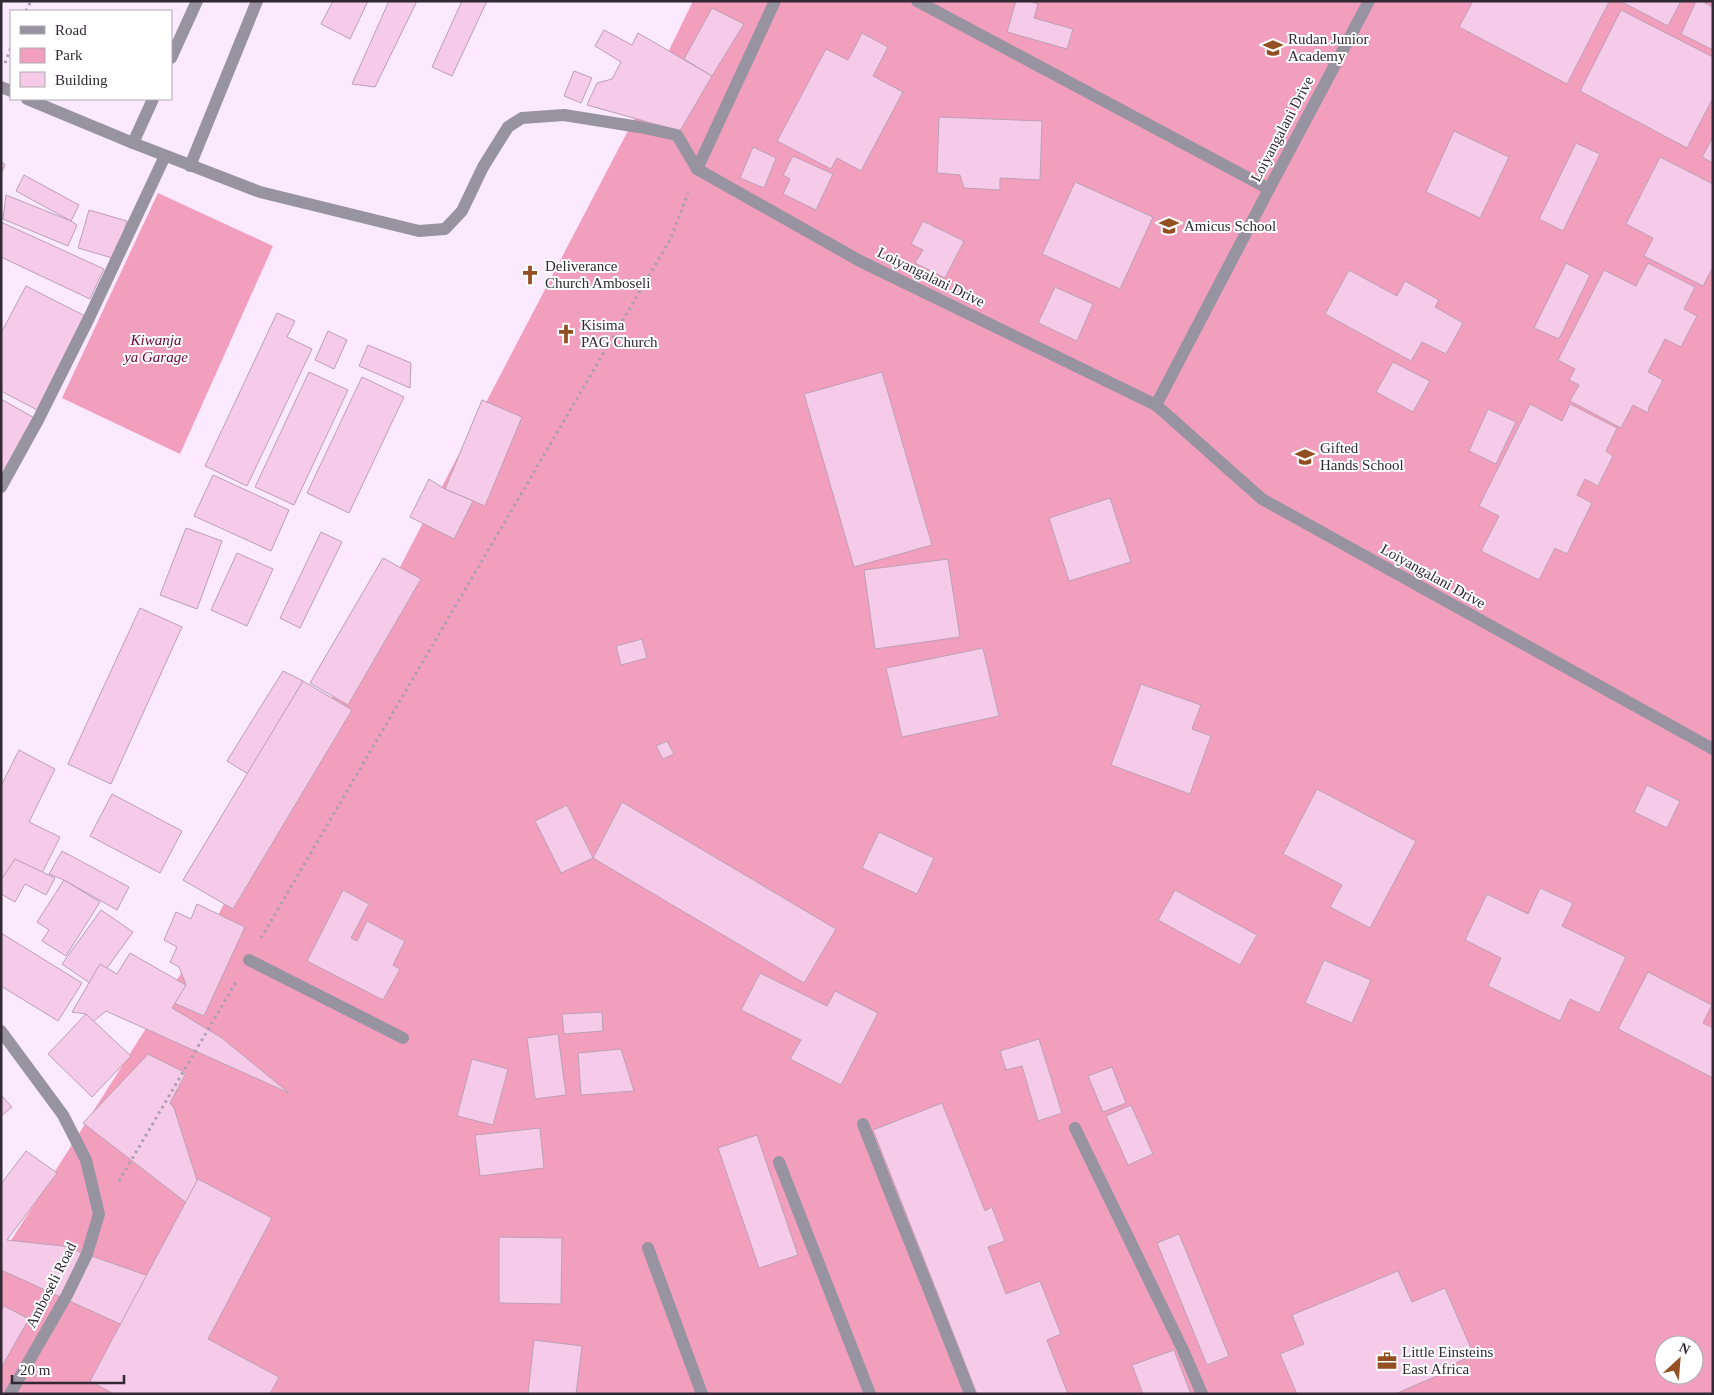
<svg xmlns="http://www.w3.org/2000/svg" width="1714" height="1395" viewBox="0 0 1714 1395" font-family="Georgia,serif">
  <rect width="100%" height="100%" fill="#fae9ff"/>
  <g fill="#f29fbe" fill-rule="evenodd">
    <path d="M693,1H1713V1394H1V1256L217,917L655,79ZM1664,1345H1694V1375H1664Z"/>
    <path d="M158,193L273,246L180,454L62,398Z"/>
  </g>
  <g fill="#f6cae9" stroke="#bca0b3">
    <path d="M333,1H368L350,39L321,24Z"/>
    <path d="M389,1H417L375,87L352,84Z"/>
    <path d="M462,1H487L452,76L432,67Z"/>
    <path d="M1016,1H1028L1038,4L1034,18L1073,29L1067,49L1007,32Z"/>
    <path d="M1473,1H1607L1609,2L1567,84L1459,27Z"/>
    <path d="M1620,1H1681L1668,26Z"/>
    <path d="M1696,1H1701L1713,7V50L1681,34Z"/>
    <path d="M712,8L744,24L712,76L684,59Z"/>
    <path d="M1621,10L1713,57V98L1687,148L1580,91Z"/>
    <path d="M604,30L632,45L638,33L712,76L680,131L587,105L597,83L612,79L621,62L595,46Z"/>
    <path d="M862,33L888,47L873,76L903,92L861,171L837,158L831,169L777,141L826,49L848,60Z"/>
    <path d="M574,71L592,78L581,103L564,96Z"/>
    <path d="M939,117L1042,121L1040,180L1000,178V190L964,188L960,175L937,173Z"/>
    <path d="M1454,131L1509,157L1480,218L1426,192Z"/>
    <path d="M1713,137V163L1702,157Z"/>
    <path d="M1576,143L1600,154L1563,231L1539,219Z"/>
    <path d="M753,147L776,158L764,188L740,178Z"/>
    <path d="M793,156L833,174L816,210L783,194L790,179L783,175Z"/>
    <path d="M1660,157L1713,184V267L1703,286L1644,256L1653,238L1626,224Z"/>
    <path d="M1,162L5,164L1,175Z"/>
    <path d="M24,175L79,205L71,221L16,191Z"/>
    <path d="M1075,182L1153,217L1120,289L1042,254Z"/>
    <path d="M6,195L71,221L77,225L68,246L3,219Z"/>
    <path d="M89,210L127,221L116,259L78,248Z"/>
    <path d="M923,221L964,241L945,278L915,263L923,250L911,244Z"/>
    <path d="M1,222L104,269L90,299L1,257Z"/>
    <path d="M1566,263L1590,275L1559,339L1534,328Z"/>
    <path d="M1648,263L1695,287L1684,309L1697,316L1681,347L1665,339L1648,372L1663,380L1649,407L1648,413L1633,405L1621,428L1570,401L1579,385L1569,380L1575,369L1558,360L1604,270L1636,286Z"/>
    <path d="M1349,270L1397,296L1405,281L1439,300L1435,307L1463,323L1446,354L1422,342L1411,361L1325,314Z"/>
    <path d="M26,286L89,318L41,412L1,391V333Z"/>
    <path d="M1055,287L1093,304L1077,341L1038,323Z"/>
    <path d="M277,313L295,321L287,337L312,349L247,486L205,466Z"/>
    <path d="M328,331L347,340L334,369L315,360Z"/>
    <path d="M368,345L411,363L410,388L359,366Z"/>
    <path d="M1393,362L1430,381L1413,412L1376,392Z"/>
    <path d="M309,372L348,390L294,505L255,487Z"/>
    <path d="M882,372L932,545L854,567L804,394Z"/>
    <path d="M362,377L404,397L349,513L307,493Z"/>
    <path d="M1,399L38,420L1,479Z"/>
    <path d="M482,400L522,417L485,506L445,489Z"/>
    <path d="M1530,404L1562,421L1570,404L1617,428L1606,451L1613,456L1598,486L1585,479L1577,495L1592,503L1567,554L1555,548L1539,580L1481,551L1499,516L1479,506Z"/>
    <path d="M1488,409L1516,422L1496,464L1469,451Z"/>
    <path d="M213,475L289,510L271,551L194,516Z"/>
    <path d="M429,479L445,489L473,501L454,539L410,517Z"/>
    <path d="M1110,498L1131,562L1069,581L1049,518Z"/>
    <path d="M186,528L222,541L197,609L160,595Z"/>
    <path d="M321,532L342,542L300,628L280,618Z"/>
    <path d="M237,553L273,569L247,626L211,610Z"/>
    <path d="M383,558L421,579L348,705L310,683Z"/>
    <path d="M948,559L960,637L875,649L864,570Z"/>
    <path d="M140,608L182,627L111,784L68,764Z"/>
    <path d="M642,639L647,658L621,665L616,646Z"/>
    <path d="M983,648L999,716L902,737L886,668Z"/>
    <path d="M283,671L303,681L248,774L227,761Z"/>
    <path d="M303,681L352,710L233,909L183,880Z"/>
    <path d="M1141,684L1201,705L1192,729L1211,736L1190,794L1111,765Z"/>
    <path d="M667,741L674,754L663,759L656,746Z"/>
    <path d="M19,750L55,769L29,822L60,837L42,873L15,859L1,886V786Z"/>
    <path d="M1647,785L1680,801L1667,828L1634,812Z"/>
    <path d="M1317,789L1416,841L1370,928L1330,907L1342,885L1283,854Z"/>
    <path d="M112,794L182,831L160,873L90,836Z"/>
    <path d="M622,802L836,929L804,983L593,858Z"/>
    <path d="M567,805L593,858L561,873L535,821Z"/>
    <path d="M879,832L934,858L917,894L862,868Z"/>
    <path d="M62,851L129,887L117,910L64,880L49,874Z"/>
    <path d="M15,859L55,878L46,895L25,884L15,902L1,894V880Z"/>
    <path d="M64,880L100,902L66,956L42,941L49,930L37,922Z"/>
    <path d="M1540,888L1573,903L1562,926L1626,957L1599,1013L1570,999L1560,1021L1488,986L1501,958L1465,940L1487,894L1528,914Z"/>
    <path d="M343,890L369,904L351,938L357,941L367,921L405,941L393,965L400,969L383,1000L307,961Z"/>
    <path d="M1175,890L1257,935L1240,965L1158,920Z"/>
    <path d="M197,904L245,927L204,1016L165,999L186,985L179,967L170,962L177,947L164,940L176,912L191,919Z"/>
    <path d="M101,910L133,932L94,986L62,964Z"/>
    <path d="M1,933L82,983L58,1021L1,986Z"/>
    <path d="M130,953L186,985L172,1008L222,1038L289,1093L106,1011L91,1023L86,1014L72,1012L100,964L117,974Z"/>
    <path d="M1324,960L1371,980L1352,1023L1305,1003Z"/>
    <path d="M1648,972L1712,1005L1703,1023L1713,1028V1078L1618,1029Z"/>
    <path d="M760,973L827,1006L835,991L878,1013L841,1085L790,1059L801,1040L741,1010Z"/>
    <path d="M602,1012L603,1031L564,1034L562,1014Z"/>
    <path d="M86,1014L131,1056L92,1097L48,1054Z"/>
    <path d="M558,1034L566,1095L535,1099L527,1038Z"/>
    <path d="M1039,1039L1062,1113L1038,1121L1022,1066L1006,1070L1000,1051Z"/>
    <path d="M621,1049L634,1091L581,1095L578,1053Z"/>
    <path d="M148,1054L186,1073L170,1103L174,1108L210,1221L83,1123Z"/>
    <path d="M472,1059L508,1069L493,1125L457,1116Z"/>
    <path d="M1112,1067L1126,1103L1103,1112L1088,1076Z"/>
    <path d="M1,1095L12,1107L1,1116Z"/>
    <path d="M942,1103L985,1211L992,1207L1005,1241L988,1247L1006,1294L1040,1281L1061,1334L1047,1340L1068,1394H977L873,1130Z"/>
    <path d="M1131,1105L1153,1154L1128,1165L1106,1116Z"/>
    <path d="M540,1128L544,1168L480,1176L475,1135Z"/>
    <path d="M757,1135L798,1255L759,1268L718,1148Z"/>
    <path d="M26,1151L57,1173L7,1240L63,1246L163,1281L129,1328L1,1270V1184Z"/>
    <path d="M198,1179L272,1218L208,1339L279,1377L270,1394H114L90,1381Z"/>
    <path d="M1179,1234L1229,1356L1207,1365L1157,1243Z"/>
    <path d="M499,1237L562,1238L561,1304L499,1303Z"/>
    <path d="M1398,1271L1412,1302L1445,1288L1474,1355L1451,1365L1453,1369L1395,1394H1297L1280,1354L1304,1344L1292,1315Z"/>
    <path d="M4,1306L29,1319L1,1368V1311Z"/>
    <path d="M534,1340L582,1346L576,1394H528Z"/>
    <path d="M1174,1350L1191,1394H1143L1132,1365Z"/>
  </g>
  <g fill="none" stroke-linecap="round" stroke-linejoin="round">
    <g stroke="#aa9dae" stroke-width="3" stroke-dasharray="2.5 4" stroke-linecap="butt">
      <path d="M26,11L31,1"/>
      <path d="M5,63L11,47"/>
      <path d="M261,938L671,238L688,193"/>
      <path d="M119,1181L236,982"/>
    </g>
    <g stroke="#9893a0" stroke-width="12">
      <path d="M917,1L1269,189"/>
      <path d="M171,58L197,1"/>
      <path d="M1,87L11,91"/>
      <path d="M27,99L133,143L260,192L419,231L445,229L462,211L483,167L508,127L522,118L564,115L639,127L677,135L697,169"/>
      <path d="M133,143L153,99"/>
      <path d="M190,166L257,1"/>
      <path d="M697,169L860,261L1156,405L1262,499L1713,749"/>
      <path d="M697,169L775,1"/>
      <path d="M1156,405L1269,189L1369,1"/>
      <path d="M1,487L38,420L89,318L165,156"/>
      <path d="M249,960L403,1038"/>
      <path d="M1,1031L63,1115L86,1160L99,1214L87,1254L67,1295L10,1394"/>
      <path d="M863,1124C898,1214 935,1303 970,1394"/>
      <path d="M1075,1128L1183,1350L1202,1394"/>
      <path d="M779,1162L870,1394"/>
      <path d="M648,1248L702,1394"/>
    </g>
  </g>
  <defs>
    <symbol id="school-bare" viewBox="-9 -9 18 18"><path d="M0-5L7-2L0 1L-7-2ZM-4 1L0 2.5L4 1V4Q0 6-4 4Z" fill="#934f22" stroke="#fff" stroke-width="2.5" paint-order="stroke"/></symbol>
    <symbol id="church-bare" viewBox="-9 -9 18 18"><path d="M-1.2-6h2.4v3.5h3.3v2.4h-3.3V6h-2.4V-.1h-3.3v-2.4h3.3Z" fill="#934f22" stroke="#fff" stroke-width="2.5" paint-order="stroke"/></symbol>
    <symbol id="office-bare" viewBox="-9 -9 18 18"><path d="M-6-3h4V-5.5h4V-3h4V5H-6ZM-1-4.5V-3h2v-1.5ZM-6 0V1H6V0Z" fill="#934f22" stroke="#fff" stroke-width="2.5" paint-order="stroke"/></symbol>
  </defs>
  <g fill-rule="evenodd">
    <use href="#school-bare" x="1259" y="34" width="28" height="28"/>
    <use href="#school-bare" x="1155" y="212" width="28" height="28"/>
    <use href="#church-bare" x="516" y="261" width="28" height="28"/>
    <use href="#church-bare" x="552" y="320" width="28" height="28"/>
    <use href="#school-bare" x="1291" y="443" width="28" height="28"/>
    <use href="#office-bare" x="1373" y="1347" width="28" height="28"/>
  </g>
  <g text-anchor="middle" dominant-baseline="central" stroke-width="4" stroke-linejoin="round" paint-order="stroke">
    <g font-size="15" fill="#312933" stroke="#fff" text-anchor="start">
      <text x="1288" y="39">Rudan Junior<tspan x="1288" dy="17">Academy</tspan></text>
      <text x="1184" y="226">Amicus School</text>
      <text x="545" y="266">Deliverance<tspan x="545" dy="17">Church Amboseli</tspan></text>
      <text x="581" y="325">Kisima<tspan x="581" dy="17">PAG Church</tspan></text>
      <text x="1320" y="448">Gifted<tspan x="1320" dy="17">Hands School</tspan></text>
      <text x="1402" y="1352">Little Einsteins<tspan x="1402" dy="17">East Africa</tspan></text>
    </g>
    <g font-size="15" fill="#312933" stroke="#fff">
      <text transform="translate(1282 129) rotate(-62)">Loiyangalani Drive</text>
      <text transform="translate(931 277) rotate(26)">Loiyangalani Drive</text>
      <text transform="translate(1433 576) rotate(29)">Loiyangalani Drive</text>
      <text transform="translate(51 1285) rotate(-63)">Amboseli Road</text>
    </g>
    <g font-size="15" font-style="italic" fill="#68033a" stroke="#fff">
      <text x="156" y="340">Kiwanja<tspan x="156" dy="17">ya Garage</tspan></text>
    </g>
  </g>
  <rect width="1714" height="1395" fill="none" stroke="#312933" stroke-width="5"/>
  <rect x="10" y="10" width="162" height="90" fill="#ffffff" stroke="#ada9ad"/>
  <rect x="20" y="26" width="25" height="8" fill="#9893a0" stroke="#ada9ad"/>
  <text x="55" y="35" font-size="15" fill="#312933">Road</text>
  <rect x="20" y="48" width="25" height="15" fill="#f29fbe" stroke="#ada9ad"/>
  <text x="55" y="60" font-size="15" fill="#312933">Park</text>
  <rect x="20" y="72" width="25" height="15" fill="#f6cae9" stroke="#ada9ad"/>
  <text x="55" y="85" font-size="15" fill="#312933">Building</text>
  <g transform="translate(1679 1360) rotate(26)"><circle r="24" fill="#ffffff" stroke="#ada9ad"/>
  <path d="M0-4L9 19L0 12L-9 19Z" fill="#934f22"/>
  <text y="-8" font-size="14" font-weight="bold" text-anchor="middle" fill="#312933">N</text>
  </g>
  <path d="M12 1375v8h112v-8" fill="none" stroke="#312933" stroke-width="2.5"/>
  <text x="20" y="1375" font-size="15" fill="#312933" stroke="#ffffff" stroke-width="4" paint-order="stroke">20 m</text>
</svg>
